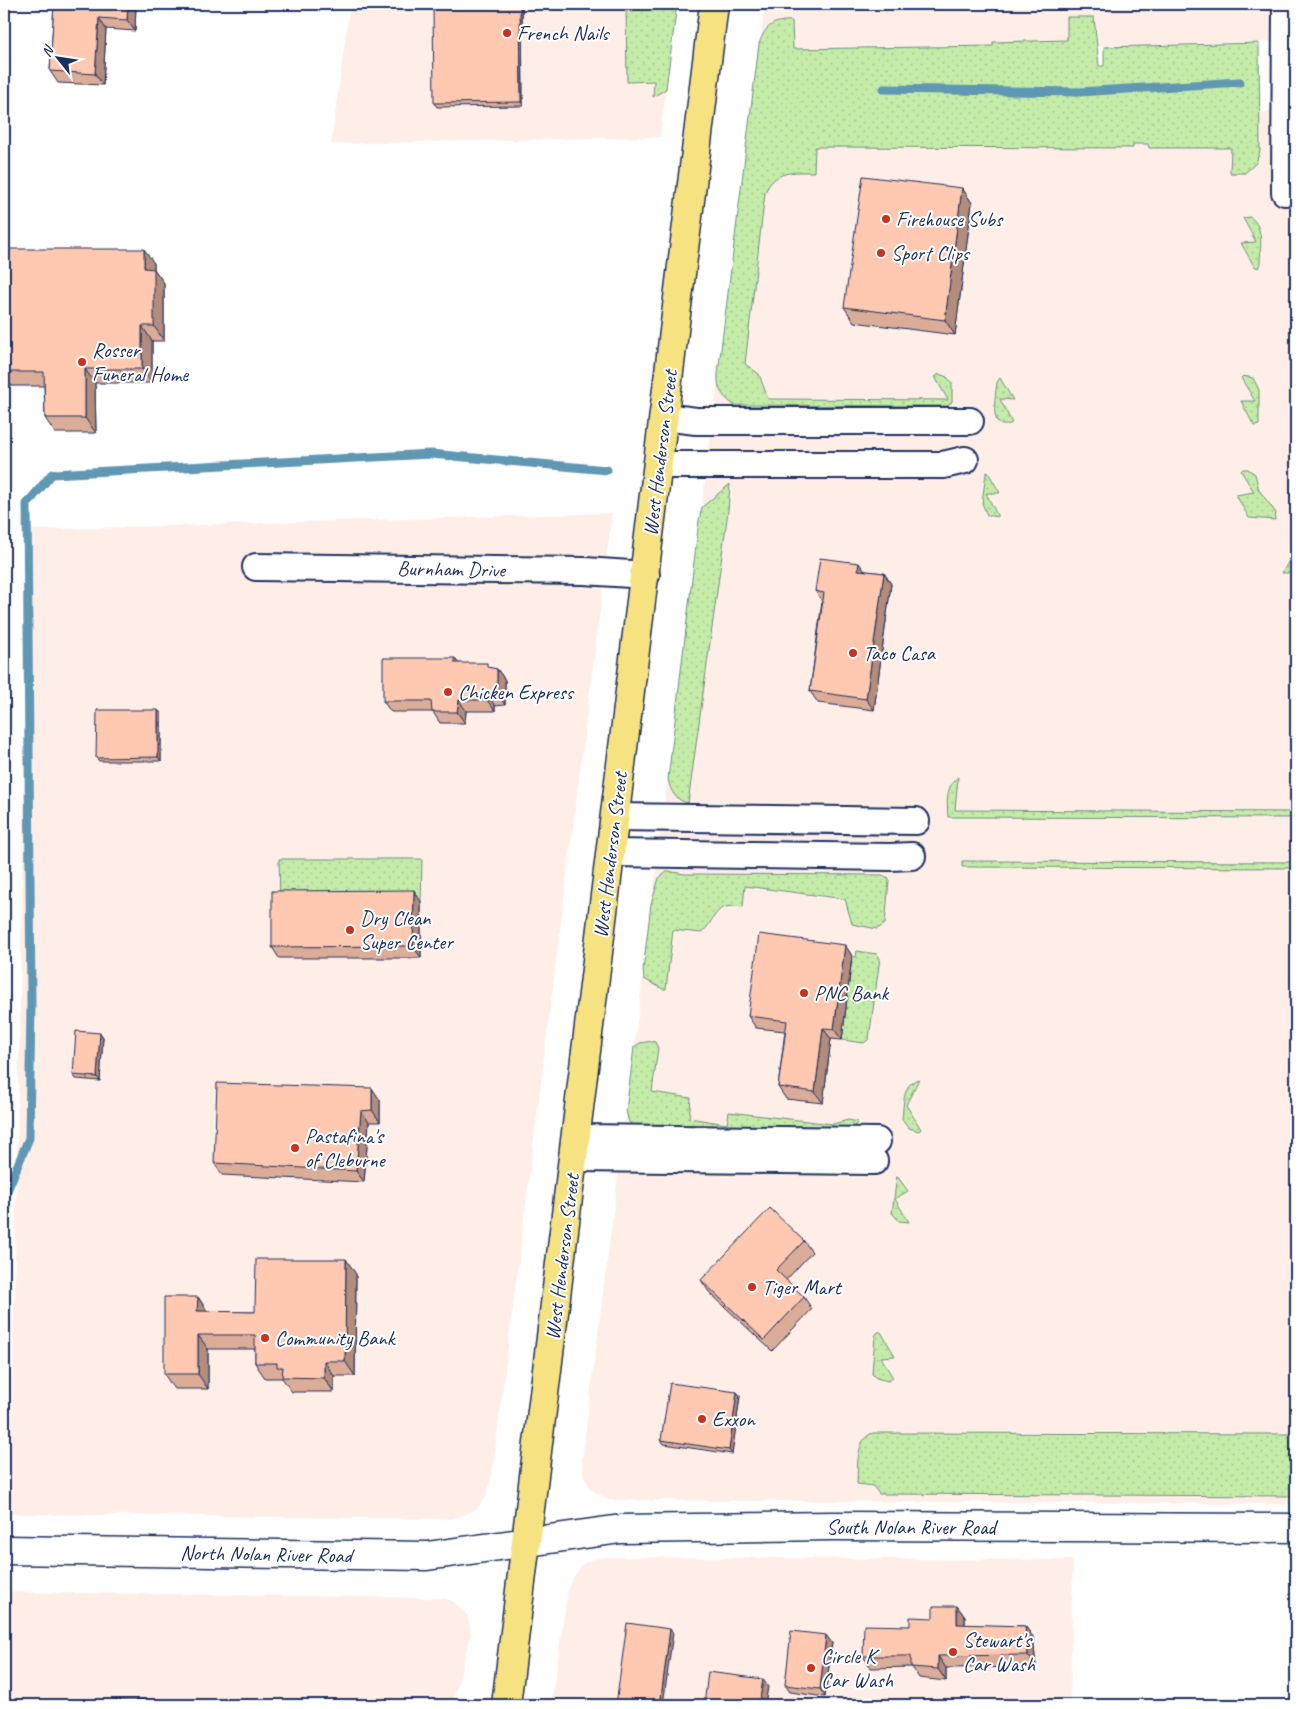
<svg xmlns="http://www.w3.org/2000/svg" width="1300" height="1709" viewBox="0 0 1300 1709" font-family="Caveat,sans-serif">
  <defs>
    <pattern id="green-dots" width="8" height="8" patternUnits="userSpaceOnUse" patternTransform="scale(1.25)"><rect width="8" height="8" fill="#c4eca8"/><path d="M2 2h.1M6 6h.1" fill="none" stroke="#a8cb93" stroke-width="1.8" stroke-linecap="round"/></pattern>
  </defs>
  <rect width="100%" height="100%" fill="#fff"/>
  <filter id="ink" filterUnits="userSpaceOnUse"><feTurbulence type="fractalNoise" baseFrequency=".02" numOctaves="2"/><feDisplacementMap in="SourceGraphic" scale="10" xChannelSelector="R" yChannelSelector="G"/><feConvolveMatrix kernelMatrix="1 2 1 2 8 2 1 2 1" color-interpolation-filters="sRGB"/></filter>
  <g filter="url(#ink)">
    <g fill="#ffeee8">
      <path d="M350,4H677L660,137L331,144Z"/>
      <path d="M765,4H1296V41L1096,47L1098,115L1296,112V1504L614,1500H608L590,1488L583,1474L582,1460Z"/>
      <path d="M612,513L492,1475L486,1497L476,1510L452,1519L10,1514L29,530Z"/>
      <path d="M606,1557L1073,1560L1070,1705H551L568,1588L574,1576L583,1564L592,1559Z"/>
      <path d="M4,1592L444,1598L454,1602L468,1616L471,1634L452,1705H4Z"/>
    </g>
    <g fill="url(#green-dots)" stroke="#708e83">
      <path d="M626,4H677L666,89L653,97L654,81L627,82Z"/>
      <path d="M1067,17H1094L1099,66H1104V47L1259,43L1260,151L1256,163L1245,173H1230L1231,148H1149L1148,144H1133V148L815,147L814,172C793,172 774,170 765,193L745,364L759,374L768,399L948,400L935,377L939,374L947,377L952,383V402L947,406L734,405C714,391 717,380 720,357L759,44C765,26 773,20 792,21L793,49L993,46V42L1067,40Z"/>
      <path d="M1250,217C1265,227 1260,249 1260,264L1258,268L1254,266L1241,243L1256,242L1243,218Z"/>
      <path d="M1243,376L1253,378L1259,390V425L1254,426L1241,401H1255L1241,378Z"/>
      <path d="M1000,378L1013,400L1000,399L1012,423C987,435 996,393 997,382Z"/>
      <path d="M1243,469H1248L1255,474L1259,490L1276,513L1275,520L1249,518L1236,495L1254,492L1241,471Z"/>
      <path d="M988,472L1000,493H986L998,517L987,515L982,503L986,473Z"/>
      <path d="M730,484L728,511L688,803C675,800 671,792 668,779L699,520L702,507Z"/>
      <path d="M1296,548V573H1282Z"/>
      <path d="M958,777L955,810L1296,812V818L948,817C947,802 945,787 958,777Z"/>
      <path d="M279,859H422L421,902H280Z"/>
      <path d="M962,861L1296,862V868L962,867Z"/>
      <path d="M668,871L684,874L882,875L889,878V881L885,924L877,929L852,924L845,899L745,886L743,907C711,902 717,921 701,933L673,930L666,989H663L644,979L643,970L651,904L659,878Z"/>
      <path d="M857,951L877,954L880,958L869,1039L864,1043L842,1040L852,957H856Z"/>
      <path d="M652,1041L655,1042L658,1048L652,1092L691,1098L689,1118L727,1124L729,1112L833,1124L848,1120L858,1122L851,1129H637L629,1122L626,1111L634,1047L640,1043Z"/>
      <path d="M919,1079L906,1105L921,1129L919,1131L909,1128L902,1119C904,1104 902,1083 919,1079Z"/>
      <path d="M897,1176L908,1191L895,1199L909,1222L899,1221L892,1213Z"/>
      <path d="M878,1332H881L895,1356L881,1357L893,1378L888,1381L876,1378L872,1374L875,1336Z"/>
      <path d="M873,1433L1296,1434V1496L879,1494L873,1486L857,1484C858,1470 855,1438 873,1433Z"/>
    </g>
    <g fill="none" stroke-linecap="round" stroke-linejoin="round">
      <g stroke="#6198b4" stroke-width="9">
        <path d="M884,89L1079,92L1240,82"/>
        <path d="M4,1198L29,1138L31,1004L27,504L52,474L431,454L607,470"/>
      </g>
      <defs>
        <g id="minor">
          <path d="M1285,192L1286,4"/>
          <path d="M664,417L696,421H970"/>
          <path d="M658,465H943L965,460"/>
          <path d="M256,567L584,571L646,575"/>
          <path d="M615,817L916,821"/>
          <path d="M611,853L890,857L912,856"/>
          <path d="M576,1138L877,1141"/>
          <path d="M574,1158L874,1161"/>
        </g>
        <path id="secondary" d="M4,1550L427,1556L621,1529L832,1526L1296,1528"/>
        <path id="primary" d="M506,1705L714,4"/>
      </defs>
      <use href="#minor" stroke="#1b2f5e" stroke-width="30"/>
      <use href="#secondary" stroke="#1b2f5e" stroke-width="31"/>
      <use href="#primary" stroke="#1b2f5e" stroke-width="31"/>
      <use href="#minor" stroke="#fff" stroke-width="26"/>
      <use href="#secondary" stroke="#fff" stroke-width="28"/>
      <use href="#primary" stroke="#f6e281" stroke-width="28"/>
    </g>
    <g fill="#dbac98" stroke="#1b2f5e">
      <path d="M54,4H136L135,31L106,29L103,85L58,83L50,71Z"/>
      <path d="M522,4L523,106L437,107L434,103Z"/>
      <path d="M962,188L972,203L955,335L854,322L844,307Z"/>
      <path d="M4,249L154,263V269L164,283V341H152V383H95L96,433H55L45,418L44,386H12L4,375Z"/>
      <path d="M865,571L884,573L891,584L874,710L818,703L810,691L822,601L815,591Z"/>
      <path d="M455,658L458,663L497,669L505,680V705L495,706V711H466L465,723H440L433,712H391L383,701Z"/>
      <path d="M158,710L161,713V761H99L96,758Z"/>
      <path d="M421,902V958H279L272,947Z"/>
      <path d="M845,945L852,956L842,1040L831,1039L823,1103L786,1099L778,1087L785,1031L756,1028L748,1016Z"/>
      <path d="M100,1033L103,1037L100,1081L76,1079L73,1075Z"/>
      <path d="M380,1100V1122H369L364,1182L222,1175L214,1163Z"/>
      <path d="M804,1241L812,1252L786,1280L804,1297L812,1309L772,1351L709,1292L701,1280Z"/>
      <path d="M356,1274L355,1376H334V1392H292L282,1378H265L255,1363V1349H208V1389H174L164,1374L198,1297L208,1312H255Z"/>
      <path d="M737,1392L740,1396L732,1454L664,1444L661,1440Z"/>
      <path d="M957,1606L965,1617V1625L1025,1626L1033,1637L1036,1667L946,1668V1681L919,1678L912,1667L871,1668L863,1656L910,1626L933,1618Z"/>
      <path d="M832,1643L825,1697L790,1692L785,1685Z"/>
    </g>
    <g fill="#b28c7c" stroke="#1b2f5e">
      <path d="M128,4H136L135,31L127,20Z"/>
      <path d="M520,4H522L523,106L521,102Z"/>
      <path d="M99,18L106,29L103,85L95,74Z"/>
      <path d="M962,188L972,203L955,335L945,320Z"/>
      <path d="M144,249L154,263V269L164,283V341L154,326L144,268Z"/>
      <path d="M142,326L152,341V383L142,369Z"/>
      <path d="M85,369L95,383L96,433L85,418Z"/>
      <path d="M859,563L867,574L858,570Z"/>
      <path d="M884,573L891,584L874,710L866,699Z"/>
      <path d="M497,669L505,680V705L497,693Z"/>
      <path d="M487,694L495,706V711L487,700Z"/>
      <path d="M459,700L466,711L465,723L457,712Z"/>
      <path d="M158,710L161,713V761L158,757Z"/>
      <path d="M414,890L421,902V958L413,946Z"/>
      <path d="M845,945L852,956L842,1040L834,1029Z"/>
      <path d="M823,1028L831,1039L823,1103L815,1092Z"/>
      <path d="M100,1033L103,1037L100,1081L97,1077Z"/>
      <path d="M372,1088L380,1100V1122L372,1110Z"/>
      <path d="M361,1111L369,1122L364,1182L356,1171Z"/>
      <path d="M346,1259L356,1274L355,1376L345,1361Z"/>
      <path d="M198,1297L208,1312L197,1311Z"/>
      <path d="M198,1335L208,1349V1389L198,1374Z"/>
      <path d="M324,1361L334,1376V1392L324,1378Z"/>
      <path d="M737,1392L740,1396L732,1454L729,1450Z"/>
      <path d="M957,1606L965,1617V1636L957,1624Z"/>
      <path d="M1025,1626L1033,1637L1036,1667L1028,1655Z"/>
      <path d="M670,1629L673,1633L663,1705H660Z"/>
      <path d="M826,1635L832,1643L825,1697L820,1689Z"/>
      <path d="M938,1656L946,1668V1681L938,1669Z"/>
      <path d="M763,1679L768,1687L765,1705H759Z"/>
    </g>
    <g fill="#ffc8b1" stroke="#1b2f5e">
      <path d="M54,4H128L127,20L99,18L95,74L50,71Z"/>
      <path d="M433,4H520L521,102L434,103Z"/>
      <path d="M863,176L962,188L945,320L844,307Z"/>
      <path d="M4,249H144V268L154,269V326H142V369H85V418H45L44,372H4Z"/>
      <path d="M820,558L859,563L858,570L884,573L866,699L810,691L824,593L815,591Z"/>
      <path d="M383,658H455V663H487V667L497,669V693L487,694V700H459L457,712H432L431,701H383Z"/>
      <path d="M97,710H158V757L96,758Z"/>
      <path d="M414,890L413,946L272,947V891Z"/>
      <path d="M759,934L845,945L834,1029L823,1028L815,1092L778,1087L787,1021L748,1016Z"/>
      <path d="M76,1031L100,1033L97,1077L73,1075Z"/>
      <path d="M217,1083L372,1088V1110L361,1111L356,1171L214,1163Z"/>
      <path d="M770,1208L804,1241L776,1270L804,1297L764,1340L701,1280Z"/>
      <path d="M256,1259H346L345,1361H324V1378L282,1377L283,1367H277V1363H255V1335H198V1374H164V1297H198L197,1311L255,1312Z"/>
      <path d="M670,1383L737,1392L729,1450L661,1440Z"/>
      <path d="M933,1606H957V1624L1025,1626L1028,1655L938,1656V1669L911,1667V1656H863L864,1625L910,1626V1617L933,1618Z"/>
      <path d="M627,1623L670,1629L660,1705H616Z"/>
      <path d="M791,1631L826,1635L820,1689L785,1685Z"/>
      <path d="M708,1672L763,1679L759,1705H704Z"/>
      <rect x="116" y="1700" width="83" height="5"/>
      <rect x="907" y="1704" width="87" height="1"/>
    </g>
  </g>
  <g fill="#c8321e" stroke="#fff" stroke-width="2">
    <circle cx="507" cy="33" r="5"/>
    <circle cx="886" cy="219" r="5"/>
    <circle cx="881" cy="253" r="5"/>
    <circle cx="82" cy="362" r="5"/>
    <circle cx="853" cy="653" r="5"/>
    <circle cx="448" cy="692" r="5"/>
    <circle cx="350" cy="930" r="5"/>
    <circle cx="804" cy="993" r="5"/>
    <circle cx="295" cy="1148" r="5"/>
    <circle cx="752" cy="1287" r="5"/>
    <circle cx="265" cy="1338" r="5"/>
    <circle cx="702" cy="1419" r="5"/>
    <circle cx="953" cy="1652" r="5"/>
    <circle cx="811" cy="1668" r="5"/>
  </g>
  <g text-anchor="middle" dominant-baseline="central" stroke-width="4" stroke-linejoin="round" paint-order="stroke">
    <g font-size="21" fill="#1b2f5e" stroke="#fff" text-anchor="start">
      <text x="517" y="33">French Nails</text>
      <text x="896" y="219">Firehouse Subs</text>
      <text x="891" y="253">Sport Clips</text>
      <text x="92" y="350">Rosser<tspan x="92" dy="24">Funeral Home</tspan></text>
      <text x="863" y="653">Taco Casa</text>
      <text x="458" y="692">Chicken Express</text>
      <text x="360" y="918">Dry Clean<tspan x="360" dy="24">Super Center</tspan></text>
      <text x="814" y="993">PNC Bank</text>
      <text x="305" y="1136">Pastafina's<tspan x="305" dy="24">of Cleburne</tspan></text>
      <text x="762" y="1287">Tiger Mart</text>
      <text x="275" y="1338">Community Bank</text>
      <text x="712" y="1419">Exxon</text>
      <text x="963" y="1640">Stewart's<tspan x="963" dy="24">Car Wash</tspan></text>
      <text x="821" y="1656">Circle K<tspan x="821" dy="24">Car Wash</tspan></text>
    </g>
    <g font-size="21" fill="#1b2f5e" stroke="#fff">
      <text transform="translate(660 453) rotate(-83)">West Henderson Street</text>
      <text transform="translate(451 569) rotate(1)">Burnham Drive</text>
      <text transform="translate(610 855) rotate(-83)">West Henderson Street</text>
      <text transform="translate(562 1257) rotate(-83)">West Henderson Street</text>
      <text x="911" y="1527">South Nolan River Road</text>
      <text transform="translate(266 1554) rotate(1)">North Nolan River Road</text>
    </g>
  </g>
  <rect width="1300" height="1709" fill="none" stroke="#fff" stroke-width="20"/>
  <rect x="10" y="10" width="1280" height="1689" fill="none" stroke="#1b2f5e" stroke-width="2" filter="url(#ink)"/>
  <g transform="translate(58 58) rotate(300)" stroke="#ffffff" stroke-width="4" paint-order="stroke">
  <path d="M0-4L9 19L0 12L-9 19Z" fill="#1b2f5e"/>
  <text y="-8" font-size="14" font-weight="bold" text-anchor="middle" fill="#1b2f5e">N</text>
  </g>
</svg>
